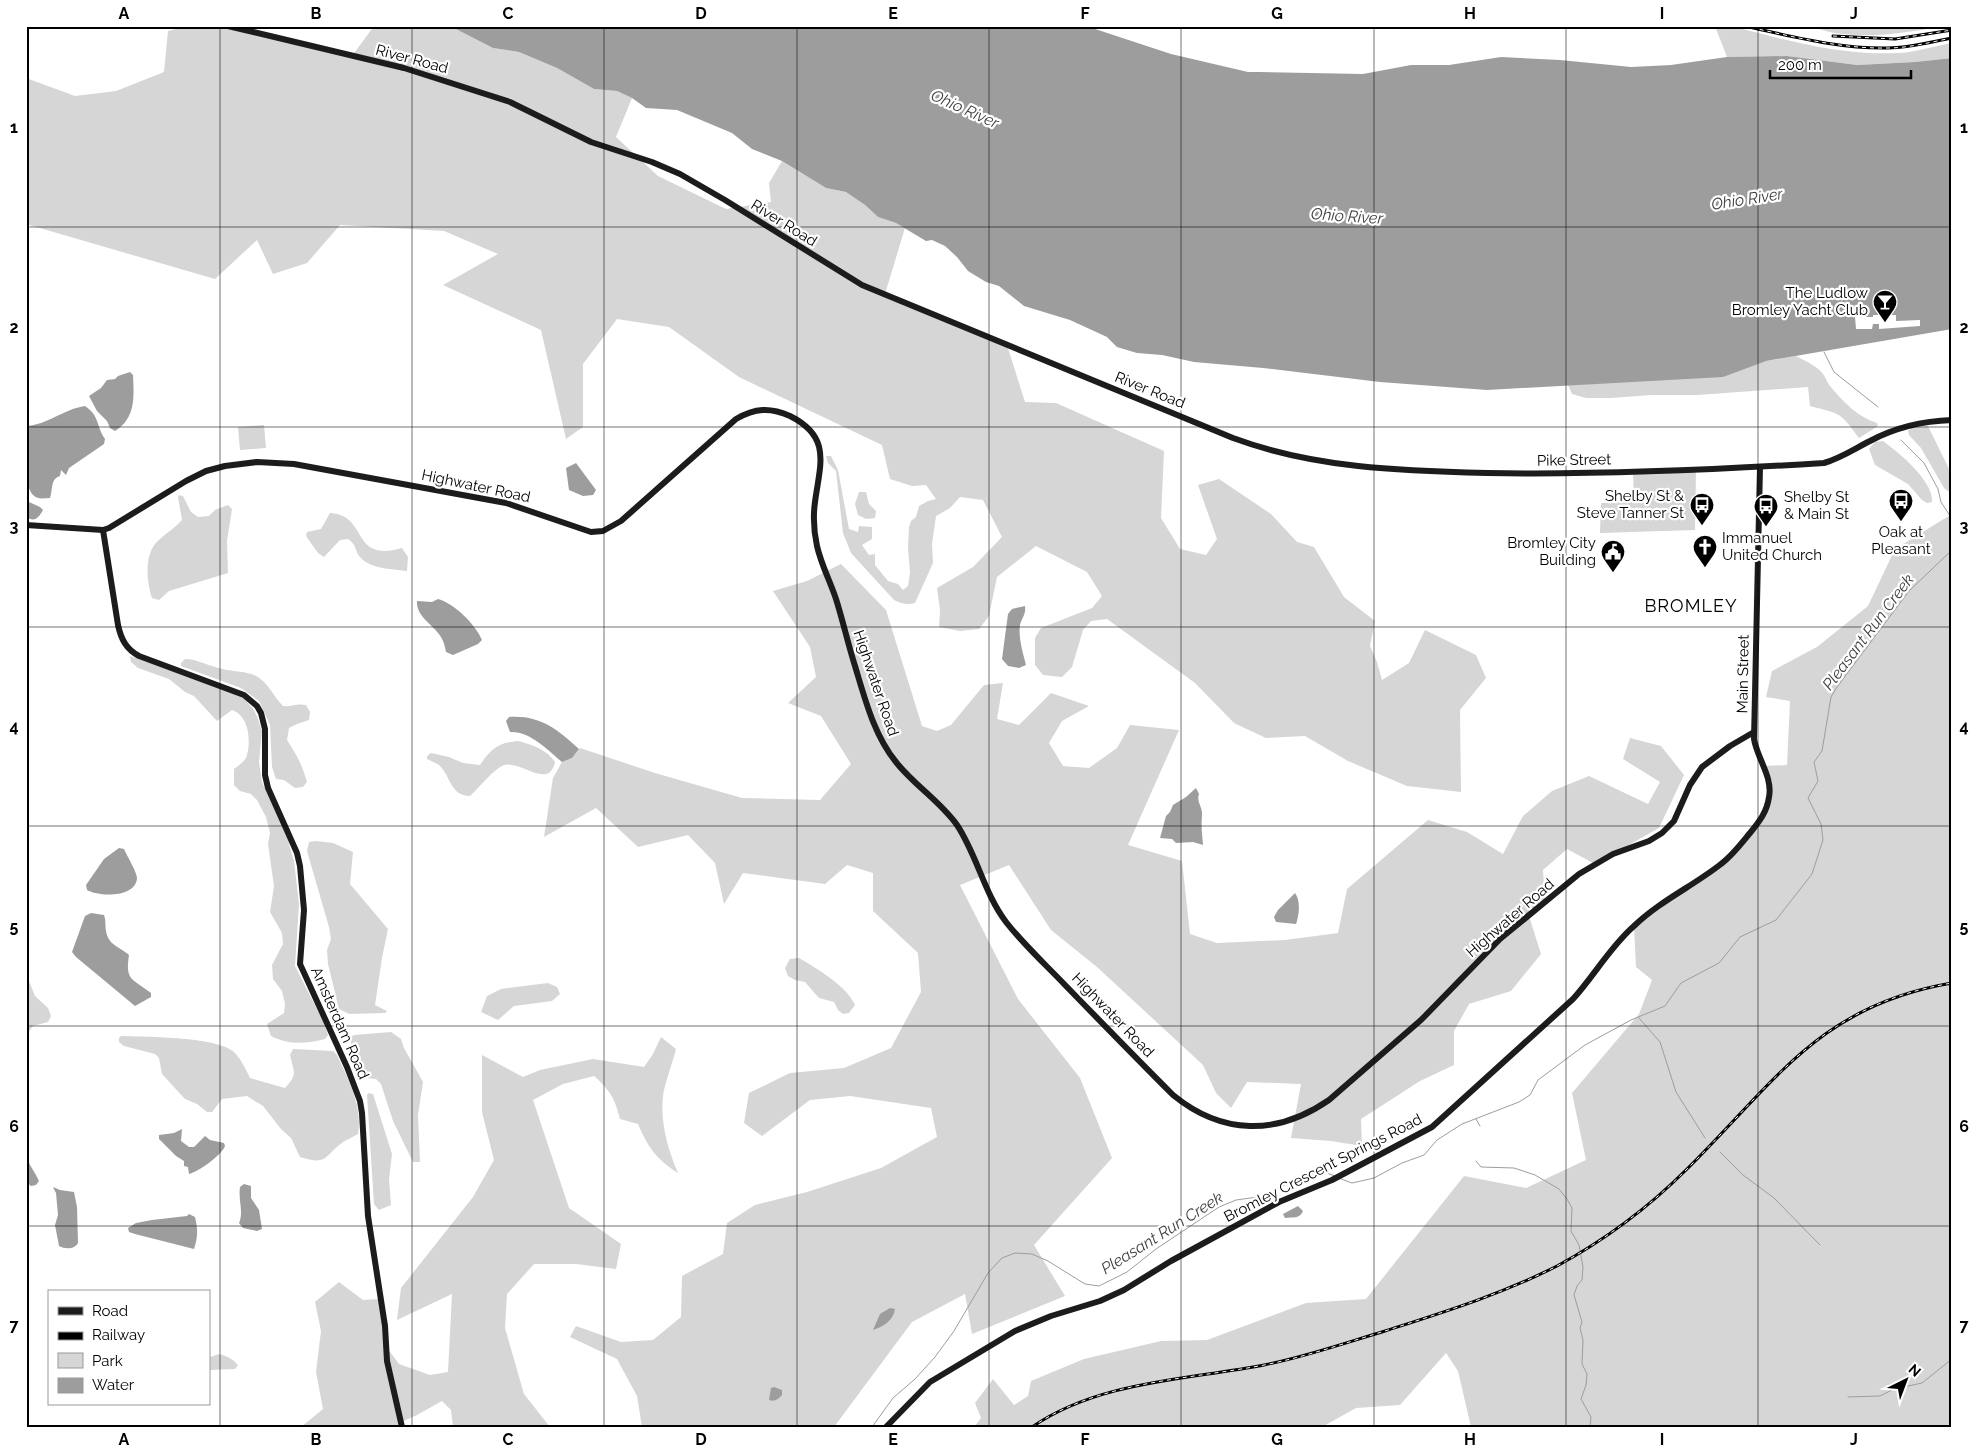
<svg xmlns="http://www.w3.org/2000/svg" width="1978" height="1453" viewBox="0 0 1978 1453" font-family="Raleway,sans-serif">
  <rect width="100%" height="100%" fill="#fff"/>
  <g fill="#d6d6d6">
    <path d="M188,26H228L352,56L374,26H450L493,48L519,52L557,68L594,89L617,91L632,98L616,137L658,176L726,209L771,202L769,183L782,161L826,188L846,192L865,205L878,217L896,223L905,228L885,294L1007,345L1025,402L1056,403L1164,451L1161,518L1180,549L1206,555L1217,539L1198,485L1219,479L1271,514L1297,542L1314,547L1344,597L1375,621L1370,646L1377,662L1382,680L1409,663L1425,630L1476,655L1486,678L1460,710L1461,792L1407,786L1348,761L1305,736L1266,738L1234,723L1195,683L1107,619L1091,621L1083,630L1072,667L1062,677L1043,675L1035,665V638L1041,628L1092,608L1102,596L1087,572L1036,546L997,577L989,616L979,629L960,631L939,627L940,610L937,588L973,567L1002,537L983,500L960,497L950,508L936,516L932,544L933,563L915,603C907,605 902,604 894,600L851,553L843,533L836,471L828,463L826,456H831L838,470L849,529L858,532L859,526L872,527V539L862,545L869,555L875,554V565L888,581L898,584L903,590L908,586L910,573L908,548L909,527L911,521L916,517L919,506L928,501L936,499L926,485L912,486L890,479L882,445L739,377L669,327L617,319L583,364V427L566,439L541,330L443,285L498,254L444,231L340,225L307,263L273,274L257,240L215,279L26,224V78L75,96L116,91L164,72L168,31Z"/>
    <path d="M1722,26H1731C1786,40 1842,56 1899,53C1916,52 1935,46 1952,43V58L1915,62L1857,65L1787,56L1727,57L1716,29Z"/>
    <path d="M1810,26H1943C1901,34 1850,42 1810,26Z"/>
    <path d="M1796,356C1805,361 1816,365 1823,374C1826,378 1827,383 1831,387C1844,403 1858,417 1877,423L1878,426L1859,438C1840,412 1841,414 1810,406L1808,387L1698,395H1651L1611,398H1586L1572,394L1566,380L1766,361Z"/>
    <path d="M264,425L266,448L240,450L238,427Z"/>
    <path d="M1928,426L1950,471L1952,490L1949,492L1944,488L1921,448L1909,435L1908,431L1911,428Z"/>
    <path d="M1883,441C1898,452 1934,481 1932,502L1927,503L1922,500L1908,484L1875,465L1869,449L1875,442Z"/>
    <path d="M1696,470L1695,530L1600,533L1601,503L1634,501L1633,471Z"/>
    <path d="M859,492H866L869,504L876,511L875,518L866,519L858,515L855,504Z"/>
    <path d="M179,495L183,496L191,512L198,517L209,516L215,510L228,505L232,509L227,541L228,573L169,591L159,600L152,598C147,583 144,558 155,544C163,535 174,529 182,520L178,497Z"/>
    <path d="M330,513C369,515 350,563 402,548L408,557L407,571C393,569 371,569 361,558C354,551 358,546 348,539L340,540L324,557L318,553L306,536L307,532L321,529Z"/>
    <path d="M1952,514V1427H1471L1458,1371L1446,1353L1400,1405L1356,1408L1322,1427H974L981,1418L975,1403L993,1379L1014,1405L1028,1396L1031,1381L1084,1359L1161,1341L1207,1340L1306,1303L1366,1299L1464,1176L1526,1188L1586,1160L1572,1093L1639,1014L1652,980L1636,967L1634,925L1728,858L1768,806L1770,786L1763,766L1787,765L1790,701L1766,697L1772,671L1817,647L1868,606L1895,549Z"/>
    <path d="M841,564L886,610L922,726L937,731L951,725L984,685L1003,683L997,719L1019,725L1051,693L1089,706L1062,721L1049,743L1063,766L1089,768L1117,748L1130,725L1179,730L1128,845L1182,861L1190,934L1217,943L1285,940L1338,933L1347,889L1428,820L1467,832L1503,854L1523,816L1552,791L1589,776L1648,804L1660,782L1623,759L1630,738L1661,746L1684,775L1659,828L1595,864L1567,849L1543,870L1545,903L1529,916L1541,954L1511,991L1469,1004L1454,1031V1065L1420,1081L1361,1119L1362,1146L1331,1141L1291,1138L1301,1084L1247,1082L1231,1108L1216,1093L1203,1065L1097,967L1051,930L1009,865L960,885L1018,999L1080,1078L1112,1158L1034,1245L1065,1296L972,1334L965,1294L912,1322L834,1427H642L637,1396L617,1359L570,1337L576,1326L621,1342L653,1340L681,1317L682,1276L723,1254L727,1223L755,1205L807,1192L881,1168L937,1137L931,1108L850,1096L810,1100L762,1136L744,1123L749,1093L790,1073L844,1068L891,1048L921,992L918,953L873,911V873L847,865L825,884L743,873L724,904L715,863L688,835L638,847L596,808L544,837L553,778L562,762L572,758L580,748L655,773L742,798L820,800L851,764L821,716L788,703L816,677L810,647L773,591L807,581Z"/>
    <path d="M130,656L229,691L244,698L254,710L258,719L262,731L259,762L262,782L288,841L294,861L299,904L295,966L323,1021L328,1035L325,1039C307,1044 288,1045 271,1036L267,1024L284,1013L285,1004L282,991L273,979L272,965L283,944L282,933L270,912L274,886L268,844L270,833L266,817L257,800L251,794L240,791L234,785V769C239,765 246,761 247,755C251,740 249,716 232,710L217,721L194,696L185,692L169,679L138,668L131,662Z"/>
    <path d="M185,659C198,659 210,667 223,669C234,672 248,671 258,677C269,684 274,697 283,706C291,707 298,703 306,705L310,712L309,720L297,724L289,728L287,740C297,755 302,765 307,782L303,787L295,788L284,780L276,779L272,767L270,725L259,701L241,688L181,666V663Z"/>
    <path d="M518,741C533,745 546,749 555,762C549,790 521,761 505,765C495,767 478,789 470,796C450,796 451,776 439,765C436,763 431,761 427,759V756L431,753L449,757L463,763L480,765C492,748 498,743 518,741Z"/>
    <path d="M316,841L333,843L353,852L350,884L388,929L382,958L375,1005L387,1011L385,1013L349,1014L339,1009L328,964L327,950L331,939L329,927L307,851L309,842Z"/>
    <path d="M799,958C816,968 847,986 855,1005L849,1013L843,1014L838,1010L834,1002L819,998L805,982L795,980L788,976L785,968L790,959Z"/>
    <path d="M26,979L29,981L35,996L48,1008L51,1016L48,1022L33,1026L26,1036Z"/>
    <path d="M548,983L557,987L560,994L552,1001L514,1006L498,1020L481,1012L487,996L501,989Z"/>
    <path d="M391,1032L401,1039L404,1048L423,1082L418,1115L420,1162H413L393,1121L381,1084L376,1079L366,1078L355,1069L350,1037L354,1035Z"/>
    <path d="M121,1036C145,1037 221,1036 236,1054C242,1061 246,1070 250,1078L285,1088C298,1074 294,1073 290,1055L293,1049L333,1051L337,1055C348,1079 363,1107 358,1134C353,1137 348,1139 343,1142C324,1156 328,1166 300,1157L291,1138L281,1129L263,1106L247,1096L222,1099L212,1112H207L197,1104L185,1099L162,1074L159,1058L155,1054L124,1046L119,1042V1038Z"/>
    <path d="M661,1037L676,1049C673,1062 664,1085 663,1097C660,1122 668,1150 678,1173C656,1159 648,1147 638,1124L620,1119C615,1099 610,1090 594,1076L563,1084L533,1100L569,1208L621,1244L616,1269L576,1264H534L507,1294L505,1328L524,1394L550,1427H453L451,1410L442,1401L417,1415L401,1422L402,1427H301L323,1409L316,1372L321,1331L315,1302L339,1282L363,1300L379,1299L385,1345L399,1364L430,1375L448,1372L452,1294L397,1320L401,1288L473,1197L494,1160L482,1112V1055L523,1077L540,1070L593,1059L644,1067L653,1054Z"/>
    <path d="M369,1093L373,1094L392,1154L389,1179L391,1205L379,1210L374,1204L367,1095Z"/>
    <path d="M219,1354C227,1356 233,1359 238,1365L235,1369L209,1370L210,1357Z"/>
  </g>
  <g fill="#9d9d9d">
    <path d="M450,26H1086L1171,54L1248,72H1259L1363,74L1411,65H1449L1501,57L1560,60L1631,67L1671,65L1727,57L1787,56L1857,65L1915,62L1952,58V329L1766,361L1723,377L1487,390L1380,382L1263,368L1194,362L1162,355L1137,353L1117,347L1107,337L1070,320L1024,306L999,286L986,282L968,271L957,257L945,246L932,240L926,241L896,223L878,217L865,205L846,192L826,188L782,161L752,149L732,133L677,110L646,108L632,98L617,91L594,89L557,68L519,52L493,48Z"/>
    <path d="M130,372L133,375C134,397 136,418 115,431L110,428L107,421L97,411L89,396L101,388L107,380L115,379L118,376Z"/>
    <path d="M85,406C100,416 96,426 105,439L104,444L69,468L66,475L61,470L60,476C50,479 53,490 50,498C46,498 41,499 38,498C20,493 26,442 26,426C47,425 64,409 85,406Z"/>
    <path d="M576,463L596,490L593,495L583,496L569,490L566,468Z"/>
    <path d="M29,502L40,507L43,510C39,517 34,524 26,516V505Z"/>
    <path d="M438,599C455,604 475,624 482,640L478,644L453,655L446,652C445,647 444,642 441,637C434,625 416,617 417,601L432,602Z"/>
    <path d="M1025,606C1026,615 1022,617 1020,625C1018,637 1023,653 1026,665L1019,668L1008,666L1002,659L1008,614L1012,609Z"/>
    <path d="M509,717C540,715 557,729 579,749L572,758L562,762C548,750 530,731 510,732L506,721Z"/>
    <path d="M1196,788L1199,794C1196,802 1203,807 1202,815C1201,825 1202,834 1203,845L1193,842L1176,843L1172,839L1160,838L1166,816L1170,812L1173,805L1186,797Z"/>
    <path d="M119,848L124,849C127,856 137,872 137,878C136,898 99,897 87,890L86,885L104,859Z"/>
    <path d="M1295,893C1301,901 1299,915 1296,924L1276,922L1274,917L1278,910Z"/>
    <path d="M91,913L104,915C106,920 105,925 106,931C108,945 120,947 129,955C125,981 132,978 151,993V997L135,1006L76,957L72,952L85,916Z"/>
    <path d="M182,1129L181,1141L189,1147H194L205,1136L210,1140L224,1143L225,1146C222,1155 198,1172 189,1174L188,1167L184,1166V1161L176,1156L159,1139V1135L174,1133Z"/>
    <path d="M26,1156C29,1165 35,1172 39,1181L36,1185L31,1186L26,1182Z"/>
    <path d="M244,1184L251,1186V1198L259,1210L262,1229L257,1231L243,1228L239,1223C244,1212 238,1200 240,1187Z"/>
    <path d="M53,1187L60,1190L74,1192L77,1207L78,1243C74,1250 65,1249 59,1246L55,1225L58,1215L56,1193Z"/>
    <path d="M1298,1206L1303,1211C1300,1219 1293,1217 1285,1218L1283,1214Z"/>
    <path d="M189,1214L195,1217C198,1229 198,1237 194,1249L135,1234L129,1232L128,1228L136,1223L152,1220L187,1216Z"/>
    <path d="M890,1308L895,1309C893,1321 884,1326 873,1330L880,1314Z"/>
    <path d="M774,1387L782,1390V1395C778,1399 775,1402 769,1400L771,1388Z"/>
  </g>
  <path fill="#fff" d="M1873,315H1896V321L1920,320V326L1879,329V324H1873L1872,329H1856L1855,317H1873Z"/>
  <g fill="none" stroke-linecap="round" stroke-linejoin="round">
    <g stroke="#9d9d9d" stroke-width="1">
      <path d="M1824,352L1834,372L1878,407"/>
      <path d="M1901,440L1924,463L1938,489L1941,502L1952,519"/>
      <path d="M1639,1018L1660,1042L1676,1092L1705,1138"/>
      <path d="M1476,1119L1480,1126"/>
      <path d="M1720,1152L1743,1175L1774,1198L1820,1245"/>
      <path d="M1476,1161L1481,1167L1514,1168L1535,1175L1559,1189L1567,1199L1572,1208L1571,1231L1579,1245L1583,1267L1582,1280L1577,1286L1574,1295L1582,1322L1580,1328L1583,1340L1582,1364L1587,1374L1586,1385L1581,1399L1591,1417L1590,1427"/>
      <path d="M1341,1179L1352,1183L1374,1178L1402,1163L1424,1155L1437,1140L1462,1124L1519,1102L1530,1095L1538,1080L1585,1045L1631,1020L1665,1006L1681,983L1719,963L1740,937L1776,920L1812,874L1823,840L1821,824L1808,798L1818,781L1814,762L1822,751L1831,697L1837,687L1909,591L1952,550"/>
      <path d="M1848,1397L1880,1396L1894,1389L1922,1383L1952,1359"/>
      <path d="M872,1427L893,1398L915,1379L935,1357L954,1331L988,1273L1002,1258L1015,1253L1032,1254L1048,1261L1085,1284L1099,1286L1127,1272L1156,1249L1219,1207L1236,1200L1265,1196L1300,1176L1324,1172L1335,1176"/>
    </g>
    <g stroke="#1c1c1c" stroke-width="6">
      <path d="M228,26L404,68L510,102L591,142L652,162L680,174L725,200L862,285L1233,438C1314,468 1401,471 1487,473C1600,475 1712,470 1824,463C1841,458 1854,449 1870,441C1896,427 1922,421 1952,420"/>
      <path d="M26,525L103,530L109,528L186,481L206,471L225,466L257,462L294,464L506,503L591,532L603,531L621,521L736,419C755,408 770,407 790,416C832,437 820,464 815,502C813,516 814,532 817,546C821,564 830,581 836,599C843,621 848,644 855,666C865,699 874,735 896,762C914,785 940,801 957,825C977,855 984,893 1006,922C1024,945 1046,965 1066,986C1101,1022 1137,1059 1173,1095C1222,1135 1277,1136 1329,1100L1421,1020L1500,939L1579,874L1613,854L1649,841L1662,833L1674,821L1690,785L1702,767L1730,746L1754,732"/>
      <path d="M103,530L118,625C121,639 126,649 139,656L244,695L257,706L261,713L265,729V775L268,788L297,853L300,866L304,910L300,964L347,1067L360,1101L362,1113L368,1216L385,1326L387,1361L402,1427"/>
      <path d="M886,1427L930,1382L1015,1331L1051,1316L1100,1301L1124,1290L1171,1261L1279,1202L1332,1180L1432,1127L1573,999C1594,976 1610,947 1634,926C1660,901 1693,886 1721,864C1732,856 1741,844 1750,833C1759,822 1767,812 1769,797C1773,777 1757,758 1754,739L1760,467"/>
    </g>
    <defs>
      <g id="rail">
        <path d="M1744,26C1791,36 1839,49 1888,48C1909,48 1931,42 1952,38"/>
        <path d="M1833,36L1895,39L1952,30"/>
        <path d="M1032,1427C1099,1381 1186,1380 1264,1365C1305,1357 1345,1343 1385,1331C1444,1312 1502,1294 1557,1266C1605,1240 1649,1207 1687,1169C1775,1082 1820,1005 1952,983"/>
      </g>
    </defs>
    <use href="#rail" stroke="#000" stroke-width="3"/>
    <use href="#rail" stroke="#fff" stroke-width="1" stroke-dasharray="4" stroke-linecap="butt"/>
  </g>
  <path fill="none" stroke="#000" stroke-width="1" stroke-opacity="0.55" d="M220,26V1427M412,26V1427M604,26V1427M797,26V1427M989,26V1427M1181,26V1427M1374,26V1427M1566,26V1427M1758,26V1427M26,227H1952M26,427H1952M26,627H1952M26,826H1952M26,1026H1952M26,1226H1952"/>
  <defs>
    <symbol id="bar-pin" viewBox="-11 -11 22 30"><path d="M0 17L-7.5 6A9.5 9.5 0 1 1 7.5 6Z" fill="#000" stroke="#fff"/><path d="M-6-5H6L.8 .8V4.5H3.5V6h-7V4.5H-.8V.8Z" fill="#fff"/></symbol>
    <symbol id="bus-pin" viewBox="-11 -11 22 30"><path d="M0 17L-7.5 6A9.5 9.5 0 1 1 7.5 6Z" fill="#000" stroke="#fff"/><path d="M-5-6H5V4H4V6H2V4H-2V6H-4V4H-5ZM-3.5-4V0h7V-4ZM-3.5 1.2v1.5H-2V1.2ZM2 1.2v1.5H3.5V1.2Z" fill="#fff"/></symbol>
    <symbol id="church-pin" viewBox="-11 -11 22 30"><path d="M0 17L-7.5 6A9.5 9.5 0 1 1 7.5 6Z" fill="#000" stroke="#fff"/><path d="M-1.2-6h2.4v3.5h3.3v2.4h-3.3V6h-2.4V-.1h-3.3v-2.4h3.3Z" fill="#fff"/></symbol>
    <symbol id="civic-pin" viewBox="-11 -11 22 30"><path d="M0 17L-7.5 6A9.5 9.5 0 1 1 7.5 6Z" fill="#000" stroke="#fff"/><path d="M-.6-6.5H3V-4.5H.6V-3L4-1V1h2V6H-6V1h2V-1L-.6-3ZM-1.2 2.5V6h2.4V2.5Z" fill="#fff"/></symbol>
  </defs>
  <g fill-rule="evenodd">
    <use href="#bar-pin" x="1871" y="288" width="28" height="38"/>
    <use href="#bus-pin" x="1887" y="487" width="28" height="38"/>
    <use href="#bus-pin" x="1688" y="491" width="28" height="38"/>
    <use href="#bus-pin" x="1752" y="492" width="28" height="38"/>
    <use href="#church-pin" x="1691" y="533" width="28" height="38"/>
    <use href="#civic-pin" x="1599" y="538" width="28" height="38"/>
  </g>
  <g text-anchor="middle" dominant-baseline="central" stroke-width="4.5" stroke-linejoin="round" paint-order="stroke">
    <g font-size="15" fill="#000" stroke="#fff">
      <text transform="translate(412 59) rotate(15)">River Road</text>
      <text transform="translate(784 223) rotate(32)">River Road</text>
      <text transform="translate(1150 390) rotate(22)">River Road</text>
      <text transform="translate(1574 460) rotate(-1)">Pike Street</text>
      <text transform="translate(476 486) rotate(12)">Highwater Road</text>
      <text transform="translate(1743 674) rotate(-89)">Main Street</text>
      <text transform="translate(876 683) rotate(71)">Highwater Road</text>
      <text transform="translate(1510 918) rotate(-41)">Highwater Road</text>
      <text transform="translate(1113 1015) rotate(46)">Highwater Road</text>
      <text transform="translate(340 1023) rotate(66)">Amsterdam Road</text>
      <text transform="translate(1323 1168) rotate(-27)">Bromley Crescent Springs Road</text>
    </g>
    <g font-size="15" fill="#000" stroke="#fff" text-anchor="end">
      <text x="1868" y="293">The Ludlow<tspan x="1868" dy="17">Bromley Yacht Club</tspan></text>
      <text x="1684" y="496">Shelby St &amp;<tspan x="1684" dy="17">Steve Tanner St</tspan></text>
      <text x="1784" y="497" text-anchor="start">Shelby St<tspan x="1784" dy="17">&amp; Main St</tspan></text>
      <text x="1901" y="532" text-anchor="middle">Oak at<tspan x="1901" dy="17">Pleasant</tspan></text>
      <text x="1722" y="538" text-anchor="start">Immanuel<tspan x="1722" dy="17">United Church</tspan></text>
      <text x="1596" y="543">Bromley City<tspan x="1596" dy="17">Building</tspan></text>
    </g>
    <g font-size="16" font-style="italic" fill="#3e3e3e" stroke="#fff">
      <text transform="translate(965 109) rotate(24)">Ohio River</text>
      <text transform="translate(1747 199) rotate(-9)">Ohio River</text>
      <text transform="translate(1347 216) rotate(4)">Ohio River</text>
      <text transform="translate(1868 632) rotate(-53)">Pleasant Run Creek</text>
      <text transform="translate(1162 1233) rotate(-32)">Pleasant Run Creek</text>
    </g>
    <g font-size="18" letter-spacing="1" fill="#000" stroke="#fff">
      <text x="1691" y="605">BROMLEY</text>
    </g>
  </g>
  <rect width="1978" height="1453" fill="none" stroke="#ffffff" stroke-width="55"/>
  <rect x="48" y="1290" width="162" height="115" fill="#ffffff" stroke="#999999"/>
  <rect x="58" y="1307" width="25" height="8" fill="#1c1c1c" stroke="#999999"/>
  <text x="92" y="1316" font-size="15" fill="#000000">Road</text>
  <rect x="58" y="1332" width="25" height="8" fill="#000000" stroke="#999999"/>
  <text x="92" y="1340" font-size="15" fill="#000000">Railway</text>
  <rect x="58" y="1353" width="25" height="15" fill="#d6d6d6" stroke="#999999"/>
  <text x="92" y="1366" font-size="15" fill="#000000">Park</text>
  <rect x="58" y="1378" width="25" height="15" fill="#9d9d9d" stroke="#999999"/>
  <text x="92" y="1390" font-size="15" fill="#000000">Water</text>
  <g transform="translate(1906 1380) rotate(42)" stroke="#ffffff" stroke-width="4" paint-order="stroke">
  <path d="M0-4L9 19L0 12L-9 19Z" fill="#000000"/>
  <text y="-8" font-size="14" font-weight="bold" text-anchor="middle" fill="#000000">N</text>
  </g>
  <path d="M1770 70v8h141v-8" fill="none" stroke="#000000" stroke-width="2.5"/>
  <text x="1778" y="70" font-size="15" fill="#000000" stroke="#ffffff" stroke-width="4" paint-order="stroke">200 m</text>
  <rect x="28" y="28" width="1922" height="1398" fill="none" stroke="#000" stroke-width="2"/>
  <g font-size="16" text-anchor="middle" font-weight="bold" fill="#000">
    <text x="124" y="19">A</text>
    <text x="316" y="19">B</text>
    <text x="508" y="19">C</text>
    <text x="701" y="19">D</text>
    <text x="893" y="19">E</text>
    <text x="1085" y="19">F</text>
    <text x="1277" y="19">G</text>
    <text x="1470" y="19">H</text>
    <text x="1662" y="19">I</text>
    <text x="1854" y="19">J</text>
    <text x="14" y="133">1</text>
    <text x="1964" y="133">1</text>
    <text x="14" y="333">2</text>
    <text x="1964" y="333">2</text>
    <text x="14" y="532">3</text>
    <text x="1964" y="532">3</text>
    <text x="14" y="732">4</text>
    <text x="1964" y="732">4</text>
    <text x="14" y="932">5</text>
    <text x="1964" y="932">5</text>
    <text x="14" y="1132">6</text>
    <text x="1964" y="1132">6</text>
    <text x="14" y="1331">7</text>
    <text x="1964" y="1331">7</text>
    <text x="124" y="1445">A</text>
    <text x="316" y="1445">B</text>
    <text x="508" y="1445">C</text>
    <text x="701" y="1445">D</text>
    <text x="893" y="1445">E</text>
    <text x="1085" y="1445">F</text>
    <text x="1277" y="1445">G</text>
    <text x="1470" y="1445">H</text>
    <text x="1662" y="1445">I</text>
    <text x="1854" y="1445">J</text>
  </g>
</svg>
